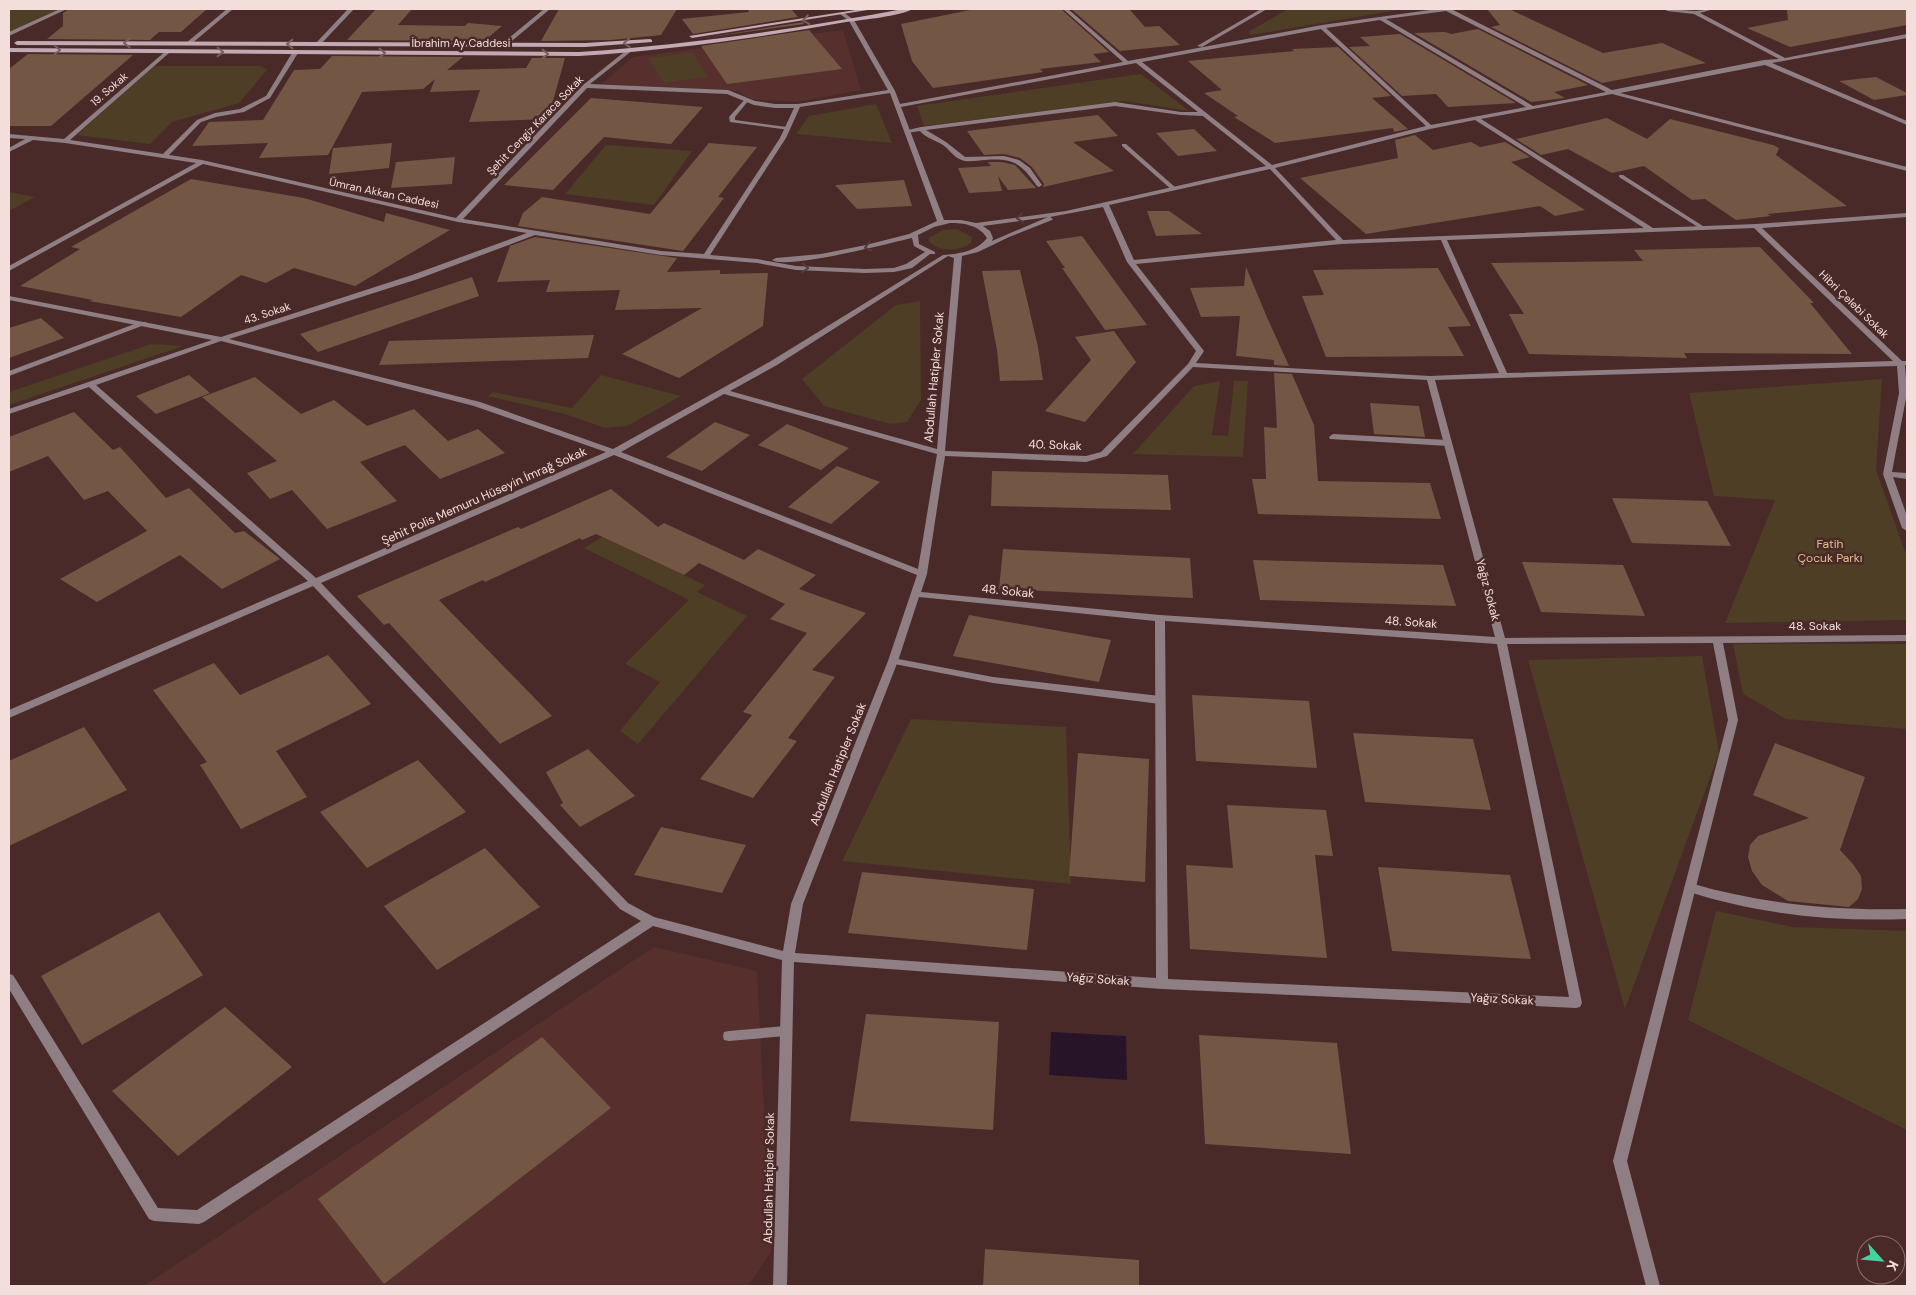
<svg xmlns="http://www.w3.org/2000/svg" width="1916" height="1295" viewBox="0 0 1916 1295" font-family="'DM Sans',sans-serif">
  <rect width="100%" height="100%" fill="#492a28"/>
  <g fill="#57302e">
    <path d="M843,30L861,90L797,102L752,99L737,91L602,84L633,57Z"/>
    <path d="M654,947L757,971L771,1252L748,1286H144Z"/>
  </g>
  <g fill="#4d3e25">
    <path d="M9,9H64L9,34Z"/>
    <path d="M1288,9H1404L1251,35L1248,32Z"/>
    <path d="M692,52L708,77L664,83L649,58Z"/>
    <path d="M154,66H261L267,70L239,103L172,122L150,144L77,135Z"/>
    <path d="M1141,74L1189,111L1125,101L924,126L917,106Z"/>
    <path d="M876,104L892,143L796,134L809,116Z"/>
    <path d="M606,145H607L692,151L654,205L565,194Z"/>
    <path d="M9,192L35,197L9,211Z"/>
    <path d="M957,229L972,237L971,243C960,251 939,253 929,241V238L943,230Z"/>
    <path d="M920,301L921,400L907,422L890,424L824,406L802,379L896,305Z"/>
    <path d="M151,344L183,346L9,405V392Z"/>
    <path d="M601,375L681,396L627,426L605,428L565,414L488,396L493,392L572,408Z"/>
    <path d="M1882,379L1876,470L1907,557V620L1725,623L1775,500L1714,496L1689,393Z"/>
    <path d="M1220,381L1212,435L1228,436L1234,381H1248L1243,457L1133,454L1194,386Z"/>
    <path d="M602,537L705,585L697,592L747,616L638,744L620,731L660,682L625,664L689,600L584,548Z"/>
    <path d="M1733,644H1907V729L1786,719L1743,694Z"/>
    <path d="M1702,656L1719,753L1625,1009L1528,660Z"/>
    <path d="M911,719L1066,727L1071,884L842,861Z"/>
    <path d="M1716,911L1793,927L1907,931V1130L1688,1020Z"/>
  </g>
  <path fill="#281429" d="M1051,1032L1126,1036L1127,1080L1049,1075Z"/>
  <g fill="#745645">
    <path d="M69,9H207L181,32H159L150,40L47,39L63,26V13Z"/>
    <path d="M376,9H412L398,25L465,26L468,23L502,26L484,41L347,40Z"/>
    <path d="M559,9H677L661,35L611,40L541,41Z"/>
    <path d="M748,9H791L798,17L693,34L682,19L749,12Z"/>
    <path d="M975,9H1061L1109,52L1093,54L1101,62L1040,69L1043,72L933,88L912,61L901,24Z"/>
    <path d="M1071,9H1129L1145,27L1159,26L1180,45L1120,51Z"/>
    <path d="M1487,9H1509L1603,53L1662,43L1706,63L1602,83L1491,27L1500,25Z"/>
    <path d="M1787,9H1907V25L1790,47L1747,28L1788,20Z"/>
    <path d="M803,22L804,24L696,39Z"/>
    <path d="M1478,29L1588,85L1554,92L1565,98L1531,102L1414,33L1445,32L1451,34Z"/>
    <path d="M809,30L842,69L727,84L701,46Z"/>
    <path d="M1400,34L1516,103L1448,107L1436,94L1402,96L1349,47L1370,46L1360,37Z"/>
    <path d="M1338,47L1391,96L1372,98L1408,129L1394,132L1393,128L1275,143L1234,117L1238,116L1204,93L1222,90L1188,61L1294,51L1292,49Z"/>
    <path d="M28,54L133,55L51,126H9V69Z"/>
    <path d="M332,56L463,57L447,70L526,68L532,58H565L548,119L469,122L480,90L430,92L435,79L423,89L362,92L328,155L259,158L268,143L192,146L209,122L263,120L294,70L320,69Z"/>
    <path d="M1876,77L1907,93V95L1874,100L1839,81Z"/>
    <path d="M591,98L703,107L671,144L604,137L553,190L504,185Z"/>
    <path d="M1098,115L1118,136L1073,142L1114,171L1043,187L1044,184L1032,167L1020,158L1004,154L984,155L967,131Z"/>
    <path d="M1607,118L1647,139L1670,119L1773,145L1779,148L1776,155L1847,206L1767,214L1771,216L1736,220L1705,199L1692,200L1644,166L1612,173L1568,149L1541,155L1516,139Z"/>
    <path d="M1194,129L1217,151L1178,156L1156,133Z"/>
    <path d="M1415,135L1433,150L1471,142L1480,147L1505,142L1530,157L1511,162L1585,210L1555,216L1540,206L1366,234L1300,178L1398,158L1395,140Z"/>
    <path d="M392,143L389,168L329,174L333,148Z"/>
    <path d="M709,143L757,147L718,197L724,198L683,251L518,226L523,213L542,197L650,214Z"/>
    <path d="M455,157L452,184L391,188L396,162Z"/>
    <path d="M988,162H1002L1015,165L1036,188L1008,190L998,176L1002,191L969,193L958,168L991,166Z"/>
    <path d="M191,179L304,198L384,222L386,213L450,230L355,286L294,268L266,283L241,275L181,317L89,301L93,300L20,286L80,249L71,247Z"/>
    <path d="M904,180L912,206L857,209L835,185Z"/>
    <path d="M1147,211H1169L1202,234L1156,236Z"/>
    <path d="M1082,236L1122,291L1147,325L1105,330L1062,268H1065L1046,241Z"/>
    <path d="M535,237L677,258L667,272L720,270V274L768,273L763,326L679,378L622,354L702,308L615,310L620,290L546,292L550,280L497,282L510,246Z"/>
    <path d="M1760,247L1814,303H1810L1852,354L1684,353L1687,358L1529,354L1509,314H1524L1491,263L1643,261L1634,250Z"/>
    <path d="M1246,267L1266,315L1289,366L1274,365V360L1236,356L1240,316L1201,317L1190,288L1244,286Z"/>
    <path d="M1438,268L1471,326L1448,327L1464,356L1326,357L1302,296L1324,295L1313,270Z"/>
    <path d="M1020,270L1038,347L1043,380L1000,381L997,350L982,271Z"/>
    <path d="M472,277L479,296L318,352L300,334Z"/>
    <path d="M41,318L64,338L9,358V328Z"/>
    <path d="M1114,331L1136,362L1085,422L1045,411L1091,360L1075,337Z"/>
    <path d="M594,335L588,358L379,365L389,341Z"/>
    <path d="M1274,373L1292,374L1314,425L1318,481L1430,483L1441,519L1258,514L1252,479H1266L1264,427L1277,428Z"/>
    <path d="M189,375L210,393L156,414L136,396Z"/>
    <path d="M255,377L301,414L334,400L367,426L414,409L448,441L478,429L505,453L440,479L405,445L360,462L397,501L327,529L292,490L270,499L247,473L277,461L202,397Z"/>
    <path d="M1370,403L1419,406L1425,437L1374,434Z"/>
    <path d="M74,412L113,450L120,447L166,498L189,488L235,533L244,531L280,559L222,589L180,555L97,602L60,579L147,531L108,491L84,500L48,456L9,472V437Z"/>
    <path d="M715,422L750,435L702,471L666,457Z"/>
    <path d="M787,424L849,448L821,470L758,445Z"/>
    <path d="M837,466L880,482L831,524L788,507Z"/>
    <path d="M992,471L1168,475L1171,510L991,506Z"/>
    <path d="M611,489L658,527L664,523L744,560L758,549L816,575L799,589L866,613L812,670L835,677L788,738L797,741L753,798L700,779L752,715L743,712L807,633L770,619L785,604L699,563L684,575L596,534L582,540L580,538L485,582L483,580L439,600L552,716L500,744L389,623L384,625L357,596L518,527L521,529Z"/>
    <path d="M1612,498L1707,501L1731,546L1632,543Z"/>
    <path d="M1003,549L1190,558L1193,598L999,589Z"/>
    <path d="M1253,560L1443,565L1456,606L1260,600Z"/>
    <path d="M1522,562L1623,565L1645,616L1541,612Z"/>
    <path d="M969,615L1111,640L1099,682L953,656Z"/>
    <path d="M328,655L371,704L276,751L307,797L241,829L200,765L207,762L153,690L214,663L240,695Z"/>
    <path d="M1192,695L1309,701L1317,768L1196,761Z"/>
    <path d="M84,727L127,790L9,846V761Z"/>
    <path d="M1353,733L1473,739L1491,810L1365,802Z"/>
    <path d="M1775,743L1865,777L1840,850L1853,864L1861,876L1862,889L1858,899L1849,907L1788,901L1762,885L1752,871L1748,857L1750,845L1758,836L1809,818L1753,795Z"/>
    <path d="M588,749L635,796L580,827L560,805L563,803L546,772Z"/>
    <path d="M1078,753L1149,759L1145,882L1069,876Z"/>
    <path d="M418,760L466,812L367,868L320,812Z"/>
    <path d="M1227,805L1326,810L1333,856L1315,855L1327,958L1190,949L1186,865L1233,868Z"/>
    <path d="M661,827L746,845L722,893L634,875Z"/>
    <path d="M485,848L540,907L437,970L384,906Z"/>
    <path d="M1378,867L1510,875L1531,959L1392,951Z"/>
    <path d="M862,872L1034,889L1027,950L848,933Z"/>
    <path d="M159,912L203,975L82,1045L41,976Z"/>
    <path d="M225,1007L292,1067L178,1156L112,1091Z"/>
    <path d="M866,1014L999,1022L993,1130L850,1121Z"/>
    <path d="M1199,1035L1337,1043L1351,1154L1205,1144Z"/>
    <path d="M542,1037L611,1108L384,1284L318,1199Z"/>
    <path d="M985,1249L1139,1260V1286H983Z"/>
  </g>
  <g fill="none" stroke-linecap="round" stroke-linejoin="round">
    <g fill="#8f7f85" fill-rule="evenodd">
      <path d="M227,9H233L190,45H186V43Z"/>
      <path d="M746,98L749,100L735,117V120L787,127L790,129L789,130L730,122L729,117Z"/>
      <path d="M1115,102L1181,112H1203L1206,114L1203,116L1181,115L1115,106L926,130L946,142L965,157L1004,156L1019,160L1030,168L1042,185L1039,187L1037,186C1021,163 1013,158 985,160C979,160 972,162 965,161C955,159 951,151 943,145C935,140 926,138 920,131L907,133L904,131L921,127Z"/>
      <path d="M1122,144H1126L1176,188V190H1172L1122,146Z"/>
      <path d="M1619,175H1623L1706,228L1701,229L1619,177Z"/>
      <path d="M140,322H146L147,324L9,376V371Z"/>
      <path d="M1333,434L1448,440L1452,443L1448,446L1330,439L1329,437Z"/>
      <path d="M893,658L993,677L1160,696L1165,700L1160,704L993,683L889,663L888,661Z"/>
      <path d="M1690,883C1762,904 1833,911 1907,909V919C1833,922 1757,914 1686,891L1684,888L1686,885Z"/>
      <path d="M786,1026L791,1027L792,1031L791,1035L786,1036L729,1041L724,1040L723,1036L724,1032L729,1031Z"/>
    </g>
    <g fill="#8f7f85" fill-rule="evenodd">
      <path d="M60,9H67L9,36V32Z"/>
      <path d="M348,9H354L320,45H316V43Z"/>
      <path d="M544,9H550L507,45H503V43Z"/>
      <path d="M1063,9H1068L1128,61L1322,25L1437,9H1451L1612,90L1764,60L1779,59L1694,14L1667,11L1665,9L1695,11L1714,9L1700,13L1785,58L1907,34V38L1772,63L1907,121V125L1765,65L1620,93L1907,167V171L1612,94L1481,119L1653,228L1756,224L1907,213V217L1762,228L1902,361H1907V365H1905L1907,393L1892,472L1907,473V479L1893,477L1907,516V531L1902,528L1883,474L1899,393L1897,366L1435,380L1505,638L1907,635V641L1723,643L1738,720L1627,1161L1660,1286H1646L1613,1161L1728,720L1713,643L1507,644L1582,1003L1580,1007L1576,1008L1162,989L794,962L787,1286H773L782,960L653,926L204,1222L199,1224L154,1221L149,1219L9,989V974L13,975L158,1208L197,1210L641,921L620,909L313,586L9,718V710L308,581L89,387L9,414V409L212,340L9,300V296L221,337L412,275L527,233L458,222L203,164L9,271V266L196,163L65,143L33,140L9,152V148L25,139L9,138V134L64,139L167,50L170,52L169,53L70,140L163,154L197,120L215,113L240,109L266,96L292,53L295,51L298,53L270,98L244,112L216,117L201,122L169,155L202,160L456,218L583,85L628,49L633,50L590,84L728,90L755,101L775,104H798L888,90L849,21L840,14L843,12L854,20L895,91L900,104L1123,62ZM1446,11L1606,92L1533,106L1386,19ZM1380,20L1526,107L1431,125L1326,28ZM1321,29L1426,126L1272,165L1142,62ZM1136,63L1266,166L1066,211L976,223L961,220H944L901,107ZM587,88L727,94L754,105L775,108H794L780,138L704,254L661,251L463,219ZM890,93L937,221L909,234L866,245L821,254L776,258L772,260C787,270 890,243 912,238L914,246L925,252L906,264L894,268L865,269L796,266L757,259L710,255L786,138L800,107ZM1475,120L1644,228L1343,240L1275,168L1430,129ZM1270,169L1336,240L1134,260L1109,205ZM1103,207L1127,262L1196,351L1188,364L1101,452L1086,456L945,451L962,256L978,252L1009,237L1052,220L1053,219L1050,217ZM1048,217L992,241L993,238L990,231L983,226ZM950,223C964,223 979,225 987,238C976,252 957,254 943,255L771,361L613,449L480,402L229,339L418,279L535,235L661,255L757,263L796,270L865,273L894,272L912,268L930,254H935V252L919,244L918,235L934,227ZM1754,228L1893,361L1507,373L1447,240ZM1441,240L1499,373L1430,376L1196,363L1204,351L1136,264L1341,244ZM948,256L954,258L937,449L730,391L777,365ZM221,341L474,406L606,452L316,578L96,385ZM1193,367L1427,380L1495,637L1160,615L921,592L927,574L945,456L1086,462L1107,456ZM724,394L937,454L918,569L621,452ZM614,455L917,575L888,661L791,904L783,951L654,917L628,903L321,583ZM919,597L1155,621L1156,978L795,953L803,904L898,661ZM1165,621L1497,644L1569,997L1168,979Z"/>
      <path d="M1261,9H1267L1202,47L1197,46Z"/>
    </g>
    <g fill="#c3a9b3" fill-rule="evenodd">
      <path d="M862,9H874L692,38L689,36Z"/>
      <path d="M903,9H913C900,16 862,20 846,22C758,38 669,50 579,56L9,52V48L579,52C688,45 796,29 903,9Z"/>
      <path d="M650,39L652,40V42L585,47L17,45L14,43L17,41L585,43Z"/>
    </g>
  </g>
  <defs><path id="oneway-chevron" d="M-2-3.5L2.5 0L-2 3.5" fill="none" stroke-width="1.6" stroke-linecap="round" stroke-linejoin="round" transform="scale(1.25)"/></defs>
  <g stroke="#7a5d60">
    <use href="#oneway-chevron" transform="translate(806 20) rotate(172)"/>
    <use href="#oneway-chevron" transform="translate(127 43) rotate(-180)"/>
    <use href="#oneway-chevron" transform="translate(627 43) rotate(176)"/>
    <use href="#oneway-chevron" transform="translate(290 44) rotate(-180)"/>
    <use href="#oneway-chevron" transform="translate(57 50) rotate(1)"/>
    <use href="#oneway-chevron" transform="translate(220 52) rotate(1)"/>
    <use href="#oneway-chevron" transform="translate(382 53)"/>
    <use href="#oneway-chevron" transform="translate(545 54)"/>
  </g>
  <g stroke="#573b3b">
    <use href="#oneway-chevron" transform="translate(1020 218) rotate(174)"/>
    <use href="#oneway-chevron" transform="translate(868 247) rotate(166)"/>
    <use href="#oneway-chevron" transform="translate(805 268) rotate(5)"/>
  </g>
  <g text-anchor="middle" dominant-baseline="central" stroke-width="5" stroke-linejoin="round" paint-order="stroke">
    <g font-size="11" fill="#f4dedc" stroke="#492a28">
      <text x="461" y="43">İbrahim Ay Caddesi</text>
      <text transform="translate(109 89) rotate(-41)">19. Sokak</text>
      <text transform="translate(535 125) rotate(-46)">Şehit Cengiz Karaca Sokak</text>
      <text transform="translate(384 193) rotate(12)">Ümran Akkan Caddesi</text>
      <text transform="translate(1854 304) rotate(44)">Hibri Çelebi Sokak</text>
      <text transform="translate(267 313) rotate(-18)">43. Sokak</text>
    </g>
    <g font-size="12" fill="#f4dedc" stroke="#492a28">
      <text transform="translate(934 377) rotate(-85)">Abdullah Hatipler Sokak</text>
      <text transform="translate(1055 445) rotate(2)">40. Sokak</text>
      <text transform="translate(484 496) rotate(-24)">Şehit Polis Memuru Hüseyin İmrağ Sokak</text>
      <text transform="translate(1488 590) rotate(75)">Yağız Sokak</text>
      <text transform="translate(1008 591) rotate(6)">48. Sokak</text>
      <text transform="translate(1411 622) rotate(4)">48. Sokak</text>
      <text x="1815" y="626">48. Sokak</text>
      <text transform="translate(838 764) rotate(-68)">Abdullah Hatipler Sokak</text>
      <text transform="translate(1098 979) rotate(4)">Yağız Sokak</text>
      <text transform="translate(1502 999) rotate(3)">Yağız Sokak</text>
      <text transform="translate(769 1178) rotate(-89)">Abdullah Hatipler Sokak</text>
    </g>
    <g font-size="12" fill="#e2c18b" stroke="#492a28">
      <text x="1830" y="544">Fatih<tspan x="1830" dy="14">Çocuk Parkı</tspan></text>
    </g>
  </g>
  <rect width="1916" height="1295" fill="none" stroke="#f4dedc" stroke-width="20"/>
  <g transform="translate(1881 1260) rotate(117)"><circle r="24" fill="#492a28" stroke="#8d7270"/>
  <path d="M0-4L9 19L0 12L-9 19Z" fill="#42d4a0"/>
  <text y="-8" font-size="14" font-weight="bold" text-anchor="middle" fill="#f4dedc">K</text>
  </g>
</svg>
